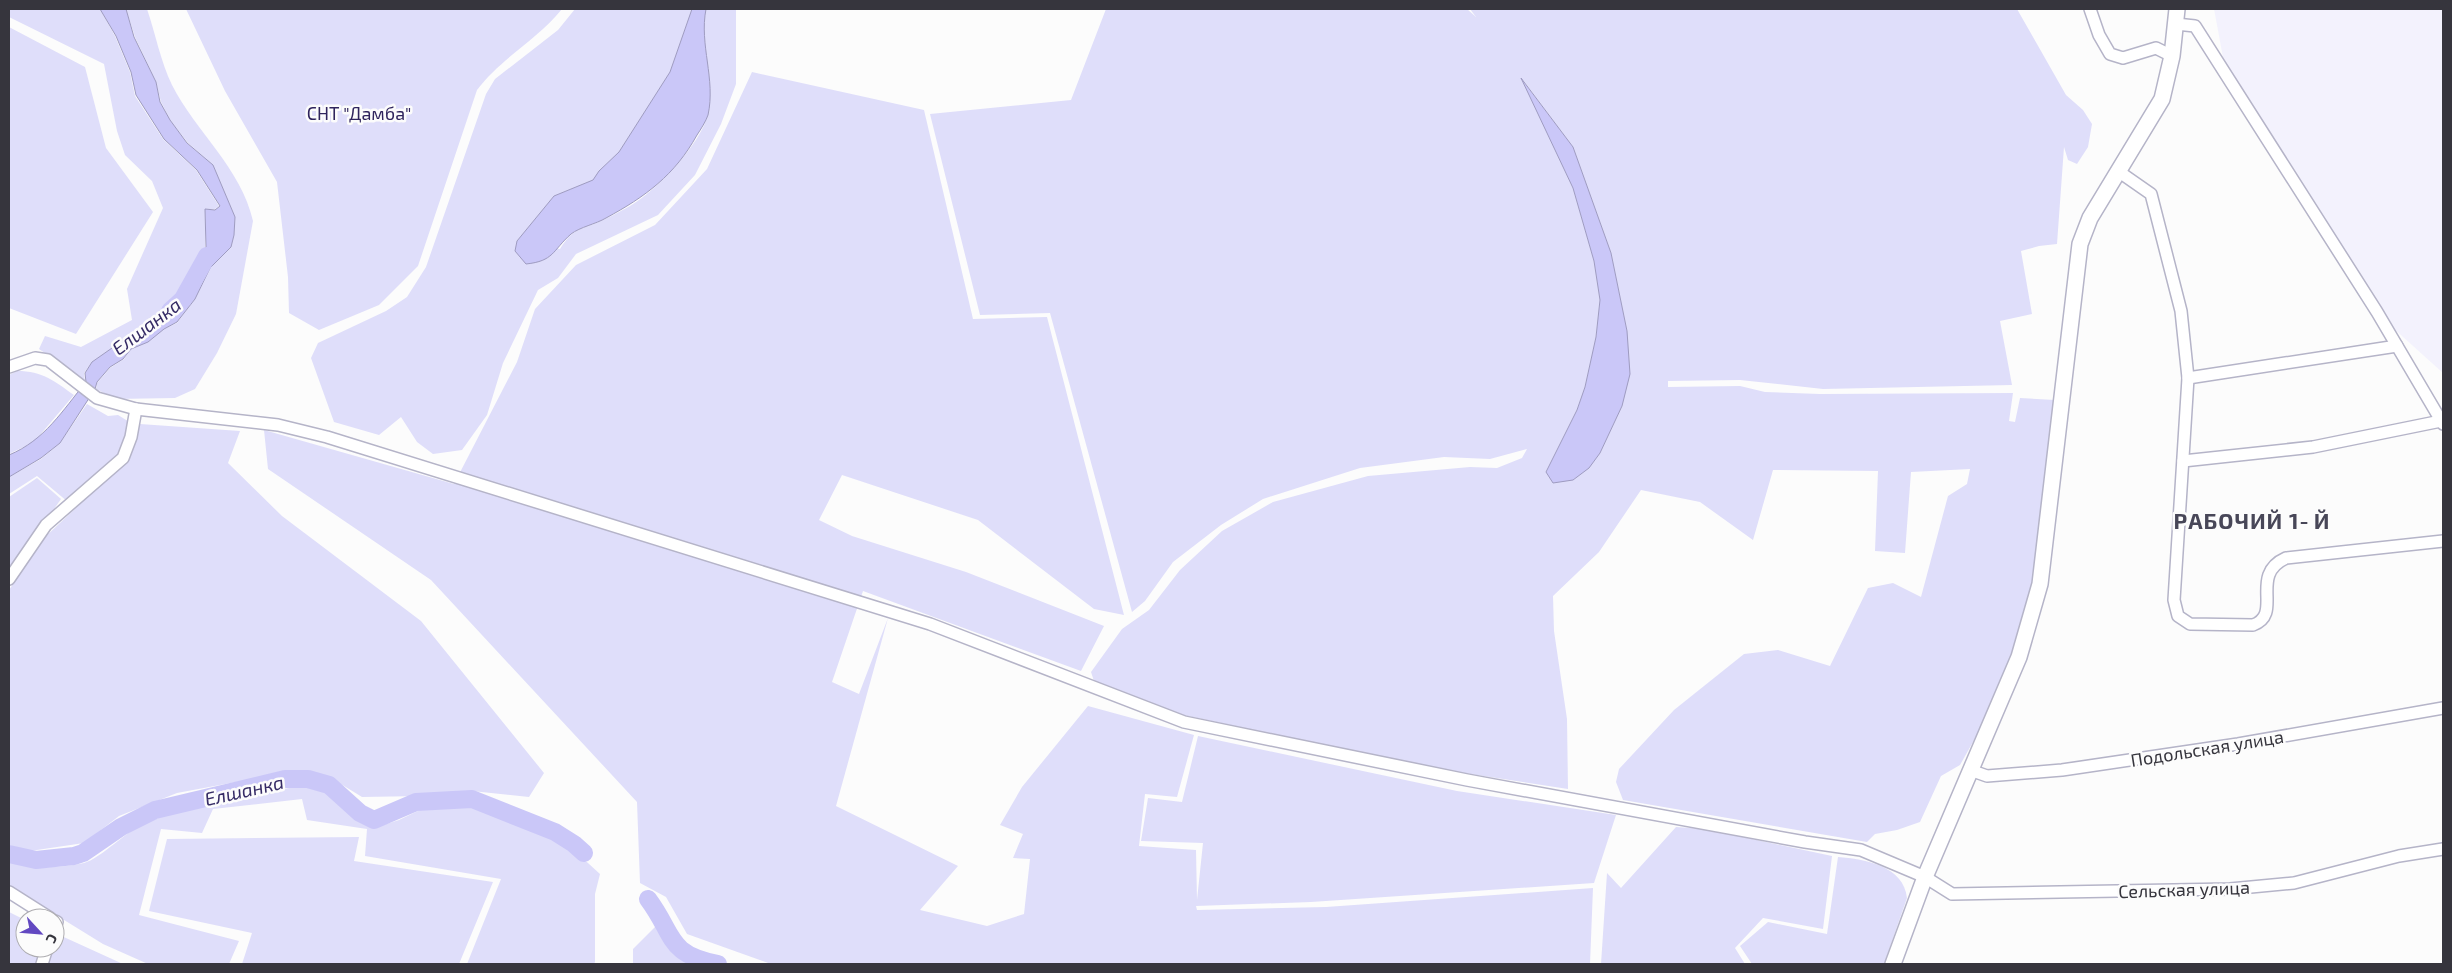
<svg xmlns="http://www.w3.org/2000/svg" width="2452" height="973" viewBox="0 0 2452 973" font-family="'Exo 2',sans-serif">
  <rect width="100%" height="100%" fill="#fcfcfc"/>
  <path fill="#f3f2fd" d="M2214,9H2443V373L2392,327L2225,68Z"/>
  <g fill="#dfdefa" fill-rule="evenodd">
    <path d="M9,9H100L115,36L130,72L135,96L163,139L196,170L219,206L215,209H205V247L193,282L182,299L92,362L84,373L85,381L39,349L45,336L81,347L132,320L127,289L163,208L152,181L125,155L117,131L104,64L9,17Z"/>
    <path d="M126,9H147C155,32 161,63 172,85C196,132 241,168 253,221L236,314L217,353L195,389L175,398L116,399L96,389L97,383L110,368L124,359L131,349L148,342L164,329L177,323L195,299L210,268L231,247L234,235L235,217L213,165L188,143L170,120L161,102L156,82L135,37Z"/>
    <path d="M186,9H562C537,40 501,58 477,90L418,266L379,305L319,330L289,313L288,277L277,182L225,91Z"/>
    <path d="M575,9H692L670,72L619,152L599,171L594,180L554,196L517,241L560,249C563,244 567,238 572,234C578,229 589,226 596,223C608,218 619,212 630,206C656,191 701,144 708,114C716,79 699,44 706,9H736V84L721,124L695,175L658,215L576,254L558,278L538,290L503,363L487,415L462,450L433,454L417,442L401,417L379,435L334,422L311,358L318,343L386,311L407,297L426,267L486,94L495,79L558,30Z"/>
    <path d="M1106,9H1467L1476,17L1470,9H2017L2066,95L2083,110L2092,124L2088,147L2077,164L2068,160L2064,147L2057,244L2039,246L2021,251L2032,314L2000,321L2012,385L1823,389L1740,380L1668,381V387L1740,386L1765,392L1820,394L2013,393L2009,421L2015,422L2020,398L2055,400L2034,575L2017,641L1978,733L1960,765L1941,776L1920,822L1897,830L1875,834L1867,842L1623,800L1616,782L1619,769L1674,710L1744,654L1778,650L1830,666L1868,588L1893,583L1921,597L1948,496L1967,484L1970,469L1911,472L1905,553L1875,551L1878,471L1773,470L1753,540L1700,502L1641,490L1599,552L1553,596L1554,631L1567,719L1568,789L1438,769L1183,715L1094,681L1091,672L1122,629L1149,610L1180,570L1222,531L1273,502L1368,476L1470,467L1497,468L1522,458L1527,449L1490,459L1444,457L1360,468L1263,499L1221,525L1173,562L1145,601L1132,612L1050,313L980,315L930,114L1071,100ZM1523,80L1573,147L1611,253L1627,331L1622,406L1600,453L1546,472L1577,410L1585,387L1596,337L1600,300L1594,261L1573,188Z"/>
    <path d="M9,27L85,67L106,148L153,212L76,334L9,308Z"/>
    <path d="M752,72L924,110L973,319L1047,317L1124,615L1094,609L978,520L842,475L819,520L852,536L966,572L1104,626L1081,671L863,591L832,682L859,694L888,618L836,806L958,866L920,910L987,926L1024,914L1030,859L1013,858L1023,834L1000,825L1022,787L1088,706L1194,735L1177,797L1145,794L1139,846L1196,850L1197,900L1203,843L1141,841L1148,798L1182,802L1198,736L1457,791L1616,815L1594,883L1311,902L1196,906L1197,910L1326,907L1593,888L1590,964H771L687,934L666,897L640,883L637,802L431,580L268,469L264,430L454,484L517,362L535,309L576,265L655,225L707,169Z"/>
    <path d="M17,371C43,371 54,381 74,395L34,442L9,454V375Z"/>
    <path d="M87,404L108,416L118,415L131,423L117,457L68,502L37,476L9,494V477L41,459L60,443Z"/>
    <path d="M140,424L240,431L228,463L282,516L421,621L544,773L529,797L472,791L422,796L362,797L336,781L290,772L177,793L119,816L84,843L30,851L9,845V590L44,538L126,461Z"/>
    <path d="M37,478L61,499L9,573V497Z"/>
    <path d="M301,786L323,788L336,795L363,819L380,826L399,820L420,810L437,807L466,806L485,809L509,822L559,840L577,853L600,874L595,894V962L594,964H467L501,879L365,856L367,829L307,820L302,799L213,809L202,833L161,829L139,915L239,941L229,964H148L103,944L9,886V860C32,870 60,868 84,863C102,858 126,830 148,822C198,802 249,795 301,786Z"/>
    <path d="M1676,827L1705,829L1832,856L1823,929L1763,918L1735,948L1745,964H1601L1607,873L1621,888Z"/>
    <path d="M359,837L354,861L493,882L459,964H242L252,933L149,911L167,839Z"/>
    <path d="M1838,857C1865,859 1904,866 1907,898L1884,964H1752L1740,946L1768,922L1827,934Z"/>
    <path d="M9,912L25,920V948H55V933L123,964H9Z"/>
    <path d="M660,922L668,943L697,964H633V949Z"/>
  </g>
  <g fill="#cac7f8" stroke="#9e9bc0">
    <path d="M100,9H126L134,37L156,82L160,102L170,120L187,143L213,165L235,217L234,235L231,247L210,268L195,299L177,322L164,329L148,342L131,349L123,359L110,367L97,382L95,389L60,443L41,458L9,477V455C45,440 62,411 86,382L85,373L92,362L182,299L194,282L206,247L205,209L215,210L220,206L197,170L164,139L136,95L131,72L116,36Z"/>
    <path d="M692,9H706C699,45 716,79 708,115C706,121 701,129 697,135C675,175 645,197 606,218C596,224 580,227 571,234C552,251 554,261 526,264L515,251L517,241L554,196L593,180L599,171L619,152L670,72Z"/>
    <path d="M1521,78L1573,147L1611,253L1627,331L1630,374L1622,406L1600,453L1589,468L1573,480L1553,483L1546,472L1577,410L1585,387L1596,337L1600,300L1594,261L1573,188Z"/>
  </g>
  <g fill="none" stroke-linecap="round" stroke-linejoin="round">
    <g stroke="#cac7f8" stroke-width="18">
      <path d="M170,311L183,299L207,256"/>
      <path d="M9,854L36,860L74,856L83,853L121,827L155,810L285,779H308L329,785L360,813L374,820L416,802L472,799L555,832L574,844L584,853"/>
      <path d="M648,899C675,935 666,954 718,964"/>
    </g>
    <defs>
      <g id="minor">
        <path d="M2090,9L2099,35L2110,54L2123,58L2156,48L2172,56"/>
        <path d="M2176,24L2195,26L2377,312L2443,424"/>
        <path d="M2118,171L2151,194L2181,311L2188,378L2174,600L2178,616L2190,624L2253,625C2284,614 2248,575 2286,558L2443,541"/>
        <path d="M9,367L35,358L48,360L97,398L136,409L278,425L327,437L930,624L1184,722L1467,780L1805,842L1861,850L1925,877L1952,894L2230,889L2294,883L2399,856L2443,849"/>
        <path d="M2188,378L2397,346"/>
        <path d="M2183,461L2313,447L2441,421"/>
        <path d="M9,579L46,525L123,458L131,437L136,409"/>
        <path d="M1970,770L1987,776L2062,770L2238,744L2443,708"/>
        <path d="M9,892L50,918"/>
        <path d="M55,921L57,922L55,927"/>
        <path d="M42,964L47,948"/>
      </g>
      <path id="secondary" d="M1893,964L1925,877L2019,657L2040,584L2080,244L2090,218L2162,99L2172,56L2177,9"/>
    </defs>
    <use href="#minor" stroke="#b5b4c8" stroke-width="14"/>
    <use href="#secondary" stroke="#b5b4c8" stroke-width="18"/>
    <use href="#minor" stroke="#fff" stroke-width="11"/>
    <use href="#secondary" stroke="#fff" stroke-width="15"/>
  </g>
  <g text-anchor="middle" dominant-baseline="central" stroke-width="5" stroke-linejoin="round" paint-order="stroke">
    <g font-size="18" fill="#2f245d" stroke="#fcfcfc">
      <text x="359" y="113">СНТ "Дамба"</text>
    </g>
    <g font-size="18" fill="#36353d" stroke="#fcfcfc">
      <text transform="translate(2207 748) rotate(-9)">Подольская улица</text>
      <text transform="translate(2184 889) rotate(-2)">Сельская улица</text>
    </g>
    <g font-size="19" font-style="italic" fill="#362c66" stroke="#fcfcfc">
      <text transform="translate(146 326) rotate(-37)">Елшанка</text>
      <text transform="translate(244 790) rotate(-13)">Елшанка</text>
    </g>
    <g font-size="22" font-weight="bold" letter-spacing="1" fill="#484758" stroke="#fcfcfc">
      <text x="2252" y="520">РАБОЧИЙ 1‑Й</text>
    </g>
  </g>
  <rect width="2452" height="973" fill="none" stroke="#36353d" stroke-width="20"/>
  <g transform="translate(40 933) rotate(116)"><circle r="24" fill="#fcfcfc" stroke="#adacb0"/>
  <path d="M0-4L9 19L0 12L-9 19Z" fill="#6248c1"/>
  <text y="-8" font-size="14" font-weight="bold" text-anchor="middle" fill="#36353d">С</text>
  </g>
</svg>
